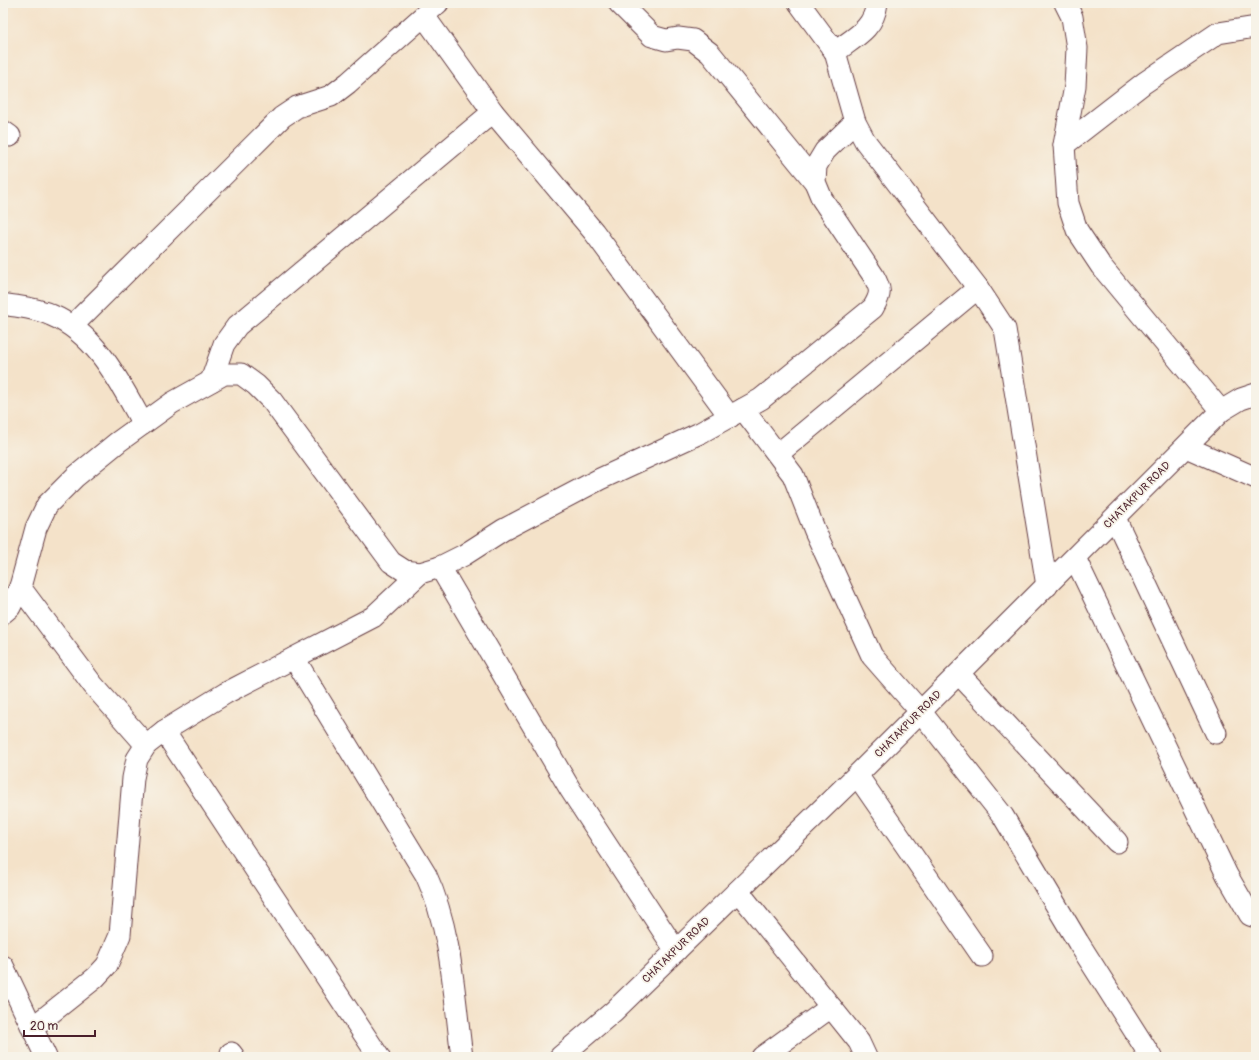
<svg xmlns="http://www.w3.org/2000/svg" width="1259" height="1060" viewBox="0 0 1259 1060" font-family="Pangolin,sans-serif">
  <rect width="100%" height="100%" fill="#f7f3e8"/>
  <filter id="ink" filterUnits="userSpaceOnUse"><feTurbulence type="fractalNoise" baseFrequency=".025" numOctaves="2"/><feDisplacementMap in="SourceGraphic" scale="8" xChannelSelector="R" yChannelSelector="G"/><feConvolveMatrix kernelMatrix="1 2 1 2 8 2 1 2 1" color-interpolation-filters="sRGB"/></filter>
  <filter id="wash" filterUnits="userSpaceOnUse"><feTurbulence type="fractalNoise" baseFrequency=".012" numOctaves="4" result="noise"/><feDisplacementMap in="SourceGraphic" scale="16" xChannelSelector="R" yChannelSelector="G"/><feGaussianBlur stdDeviation="0.9" result="paint"/><feColorMatrix in="noise" values="0 0 0 0 0 0 0 0 0 0 0 0 0 0 0 0 0 1.4 0 .05"/><feComposite in="paint" operator="in"/></filter>
  <g filter="url(#wash)">
    <rect width="100%" height="100%" fill="#f4e2c9"/>
  </g>
  <g filter="url(#ink)">
    <g fill="none" stroke-linecap="round" stroke-linejoin="round">
      <defs>
        <g id="street">
          <path d="M619,3L652,36L666,40L678,38L693,40L710,53L815,182"/>
          <path d="M799,3L835,52L855,122L865,141L978,288L1005,329L1047,586"/>
          <path d="M1065,3L1072,17L1077,48L1075,86L1064,145L1068,203L1077,230L1101,266L1221,411"/>
          <path d="M424,16L493,112L594,232L730,417"/>
          <path d="M835,52C855,37 874,29 877,3"/>
          <path d="M3,131L10,136"/>
          <path d="M1064,145L1144,83L1218,33L1256,27"/>
          <path d="M3,304C18,307 37,308 51,315C97,334 120,383 143,424"/>
          <path d="M72,326L282,117L297,107L331,96L348,83L438,3"/>
          <path d="M211,381L224,344L237,326L493,112"/>
          <path d="M743,409L793,475L815,531L872,656L921,712L1003,816L1078,942L1151,1057"/>
          <path d="M1186,447L1256,478"/>
          <path d="M778,454L978,288"/>
          <path d="M1115,518L1216,733"/>
          <path d="M1075,558L1227,875L1250,915L1256,917"/>
          <path d="M440,567L570,789L676,951"/>
          <path d="M20,587L93,685L146,745"/>
          <path d="M3,613L10,607L20,587L36,528L47,505L75,477L118,442L172,403L224,374H241L256,385L272,401L391,562L405,571L420,573L440,567L464,555L503,530L600,479L700,433L761,399L873,308C882,293 881,289 873,275L822,199L815,182L816,166L825,151L855,122"/>
          <path d="M294,658L426,875C452,931 454,996 462,1057"/>
          <path d="M959,674L1117,842"/>
          <path d="M164,731L379,1057"/>
          <path d="M857,775L982,956"/>
          <path d="M738,891L859,1042L866,1057"/>
          <path d="M3,966L46,1057"/>
          <path d="M32,1028L95,978L107,965L120,935L133,778L137,759L146,745L164,731L226,693L373,617L420,573"/>
          <path d="M231,1053L234,1057"/>
          <path d="M560,1057L614,1011L857,775L1221,411L1241,399L1256,394"/>
          <path d="M762,1057L831,1007"/>
        </g>
      </defs>
      <use href="#street" stroke="#643c43" stroke-width="23"/>
      <use href="#street" stroke="#fff" stroke-width="21"/>
    </g>
  </g>
  <g text-anchor="middle" dominant-baseline="central" stroke-width="3.5" stroke-linejoin="round" paint-order="stroke">
    <g font-size="11" fill="#4a1f2b" stroke="#f7f3e8">
      <text transform="translate(1137 495) rotate(-45)">CHATAKPUR ROAD</text>
      <text transform="translate(908 724) rotate(-45)">CHATAKPUR ROAD</text>
      <text transform="translate(676 950) rotate(-44)">CHATAKPUR ROAD</text>
    </g>
  </g>
  <rect width="1259" height="1060" fill="none" stroke="#f7f3e8" stroke-width="16"/>
  <path d="M24 1030v6h71v-6" fill="none" stroke="#4a1f2b" stroke-width="2"/>
  <text x="30" y="1030" font-size="12" fill="#4a1f2b" stroke="#f7f3e8" stroke-width="3" paint-order="stroke">20 m</text>
</svg>
